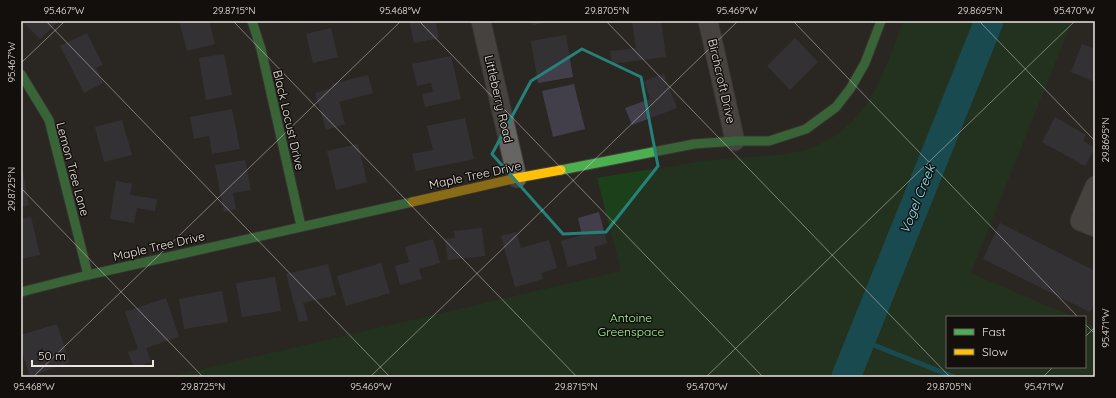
<svg xmlns="http://www.w3.org/2000/svg" width="1116" height="398" viewBox="0 0 1116 398" font-family="Quicksand,sans-serif">
  <rect width="100%" height="100%" fill="#2a2622"/>
  <path fill="#1b401a" d="M903,21H1072L971,273L1074,317H947V367H1085V322L1095,326V377H168L621,271L597,178C618,174 639,171 660,168C677,166 694,162 711,160C767,153 814,164 857,116C880,90 891,53 903,21Z"/>
  <g fill="none" stroke-linecap="round" stroke-linejoin="round">
    <path stroke="#047786" stroke-width="5" d="M861,340L954,377"/>
    <path stroke="#047786" stroke-width="29" d="M846,377L989,21"/>
  </g>
  <g fill="#423f4b">
    <path d="M22,21H59L40,39Z"/>
    <path d="M179,21H209L215,44L187,51Z"/>
    <path d="M409,21H435L439,38L414,43Z"/>
    <path d="M531,21H547V22L533,25Z"/>
    <path d="M632,21H661L666,57L612,64L610,51L636,48Z"/>
    <path d="M331,28L338,57L313,63L306,34Z"/>
    <path d="M87,33L103,65L96,68L103,83L84,93L60,46Z"/>
    <path d="M566,35L573,77L538,83L531,41Z"/>
    <path d="M795,38L818,62L790,90L767,66Z"/>
    <path d="M1082,44L1095,49V82L1071,72Z"/>
    <path d="M224,54L232,95L206,100L199,58Z"/>
    <path d="M451,56L461,99L425,107L422,94L433,92L431,83L417,86L412,64Z"/>
    <path d="M664,74L677,108L632,125L625,108L650,99L644,81Z"/>
    <path d="M368,75L373,93L339,102L345,124L326,130L315,93L333,88L332,84Z"/>
    <path d="M574,84L585,129L553,137L542,91Z"/>
    <path d="M232,109L240,149L212,154L209,136L194,139L190,117Z"/>
    <path d="M1055,117L1086,135L1083,141L1095,148L1085,166L1042,142Z"/>
    <path d="M465,118L474,159L416,171L412,154L433,150L427,126Z"/>
    <path d="M122,120L132,155L104,162L95,127Z"/>
    <path d="M358,144L367,182L336,190L327,151Z"/>
    <path d="M245,160L251,190L233,193L236,209L224,212L215,165Z"/>
    <path d="M22,168L29,205L21,207V169Z"/>
    <path d="M116,181L132,184L130,195L157,199L155,211L137,208L134,223L110,219Z"/>
    <path d="M599,212L607,243L594,247L597,259L568,267L561,241L582,235L578,218Z"/>
    <path d="M31,217L40,255L21,259V219Z"/>
    <path d="M1000,223L1095,271V302L1090,312L983,259Z"/>
    <path d="M482,228L485,256L448,260L445,239L455,238L454,231Z"/>
    <path d="M516,232L521,248L549,240L557,268L541,273L543,279L515,287L501,236Z"/>
    <path d="M433,239L440,263L419,269L422,279L400,285L395,266L409,262L405,247Z"/>
    <path d="M381,263L390,293L346,306L337,276Z"/>
    <path d="M328,264L336,295L303,303L308,320L299,322L286,274Z"/>
    <path d="M275,277L281,311L242,317L236,283Z"/>
    <path d="M222,291L228,322L184,329L179,299Z"/>
    <path d="M166,298L179,337L146,348L151,362L134,368L128,352L138,349L125,312Z"/>
    <path d="M57,324L70,363L30,376L21,349V335Z"/>
  </g>
  <g fill="none" stroke-linecap="round" stroke-linejoin="round">
    <defs>
      <g id="street">
        <path d="M481,21L517,178"/>
        <path d="M708,21L735,141"/>
        <path d="M1095,186L1080,221L1095,227"/>
      </g>
      <g id="fast">
        <path d="M252,21L261,49L301,226"/>
        <path d="M21,74L49,120L88,275"/>
        <path d="M561,170L694,144L735,141H769L806,129L836,107L850,89L865,63L881,21"/>
        <path d="M21,292L88,275L412,202"/>
      </g>
      <path id="slow" d="M412,202L517,178L561,170"/>
    </defs>
    <use href="#street" stroke="#44413e" stroke-width="21"/>
    <use href="#fast" stroke="#44413e" stroke-width="11"/>
    <use href="#slow" stroke="#44413e" stroke-width="11"/>
    <use href="#street" stroke="#676564" stroke-width="19"/>
    <use href="#fast" stroke="#4caf50" stroke-width="9"/>
    <use href="#slow" stroke="#ffc107" stroke-width="9"/>
  </g>
  <path d="M0 0H1116V398H0ZM582,49L641,77L658,166L606,232L563,234L492,154L531,81Z" fill="#2a2622" fill-opacity=".55" fill-rule="evenodd"/>
  <path fill="none" stroke="#25817a" stroke-width="3" stroke-linejoin="round" d="M582,49L641,77L658,166L606,232L563,234L492,154L531,81Z"/>
  <path fill="none" stroke="#ede6e2" stroke-width="1" stroke-opacity="0.45" d="M46,21L390,377M233,21L577,377M419,21L763,377M606,21L950,377M793,21L1078,317M979,21L1095,141M21,63L65,21M21,188L203,377M1085,324L1095,334M1085,337L1095,327M33,377L401,21M370,377L738,21M706,377L1075,21M1043,377L1053,367"/>
  <g text-anchor="middle" dominant-baseline="central" stroke-width="3" stroke-linejoin="round" paint-order="stroke">
    <g font-size="12" fill="#ede6e2" stroke="#130f0c">
      <text transform="translate(722 81) rotate(77)">Birchcroft Drive</text>
      <text transform="translate(499 99) rotate(77)">Littleberry Road</text>
      <text transform="translate(289 120) rotate(77)">Black Locust Drive</text>
      <text transform="translate(73 169) rotate(75)">Lemon Tree Lane</text>
      <text transform="translate(475 175) rotate(-12)">Maple Tree Drive</text>
      <text transform="translate(159 246) rotate(-13)">Maple Tree Drive</text>
    </g>
    <g font-size="12" fill="#a3fca0" stroke="#130f0c">
      <text x="631" y="317">Antoine<tspan x="631" dy="14">Greenspace</tspan></text>
    </g>
    <g font-size="13" font-style="italic" fill="#8fe9fa" stroke="#130f0c">
      <text transform="translate(917 199) rotate(-68)">Vogel Creek</text>
    </g>
  </g>
  <rect width="1116" height="398" fill="none" stroke="#130f0c" stroke-width="44"/>
  <rect x="946" y="316" width="140" height="52" fill="#130f0c" stroke="#6a6562"/>
  <rect x="954" y="329" width="20" height="6" fill="#4caf50" stroke="#6a6562"/>
  <text x="982" y="336" font-size="12" fill="#ede6e2">Fast</text>
  <rect x="954" y="349" width="20" height="6" fill="#ffc107" stroke="#6a6562"/>
  <text x="982" y="356" font-size="12" fill="#ede6e2">Slow</text>
  <path d="M32 360v6h121v-6" fill="none" stroke="#ede6e2" stroke-width="2"/>
  <text x="38" y="360" font-size="12" fill="#ede6e2" stroke="#130f0c" stroke-width="3" paint-order="stroke">50 m</text>
  <rect x="22" y="22" width="1072" height="354" fill="none" stroke="#ede6e2" stroke-width="1.5"/>
  <g font-size="10" text-anchor="middle" fill="#ede6e2">
    <text x="64" y="14">95.467°W</text>
    <text x="234" y="14">29.8715°N</text>
    <text x="400" y="14">95.468°W</text>
    <text x="607" y="14">29.8705°N</text>
    <text x="737" y="14">95.469°W</text>
    <text x="980" y="14">29.8695°N</text>
    <text x="1074" y="14">95.470°W</text>
    <text transform="translate(11 62) rotate(-90)" y="4">95.467°W</text>
    <text transform="translate(1105 140) rotate(-90)" y="4">29.8695°N</text>
    <text transform="translate(11 189) rotate(-90)" y="4">29.8725°N</text>
    <text transform="translate(1105 328) rotate(-90)" y="4">95.471°W</text>
    <text x="34" y="390">95.468°W</text>
    <text x="203" y="390">29.8725°N</text>
    <text x="371" y="390">95.469°W</text>
    <text x="576" y="390">29.8715°N</text>
    <text x="707" y="390">95.470°W</text>
    <text x="949" y="390">29.8705°N</text>
    <text x="1044" y="390">95.471°W</text>
  </g>
</svg>
